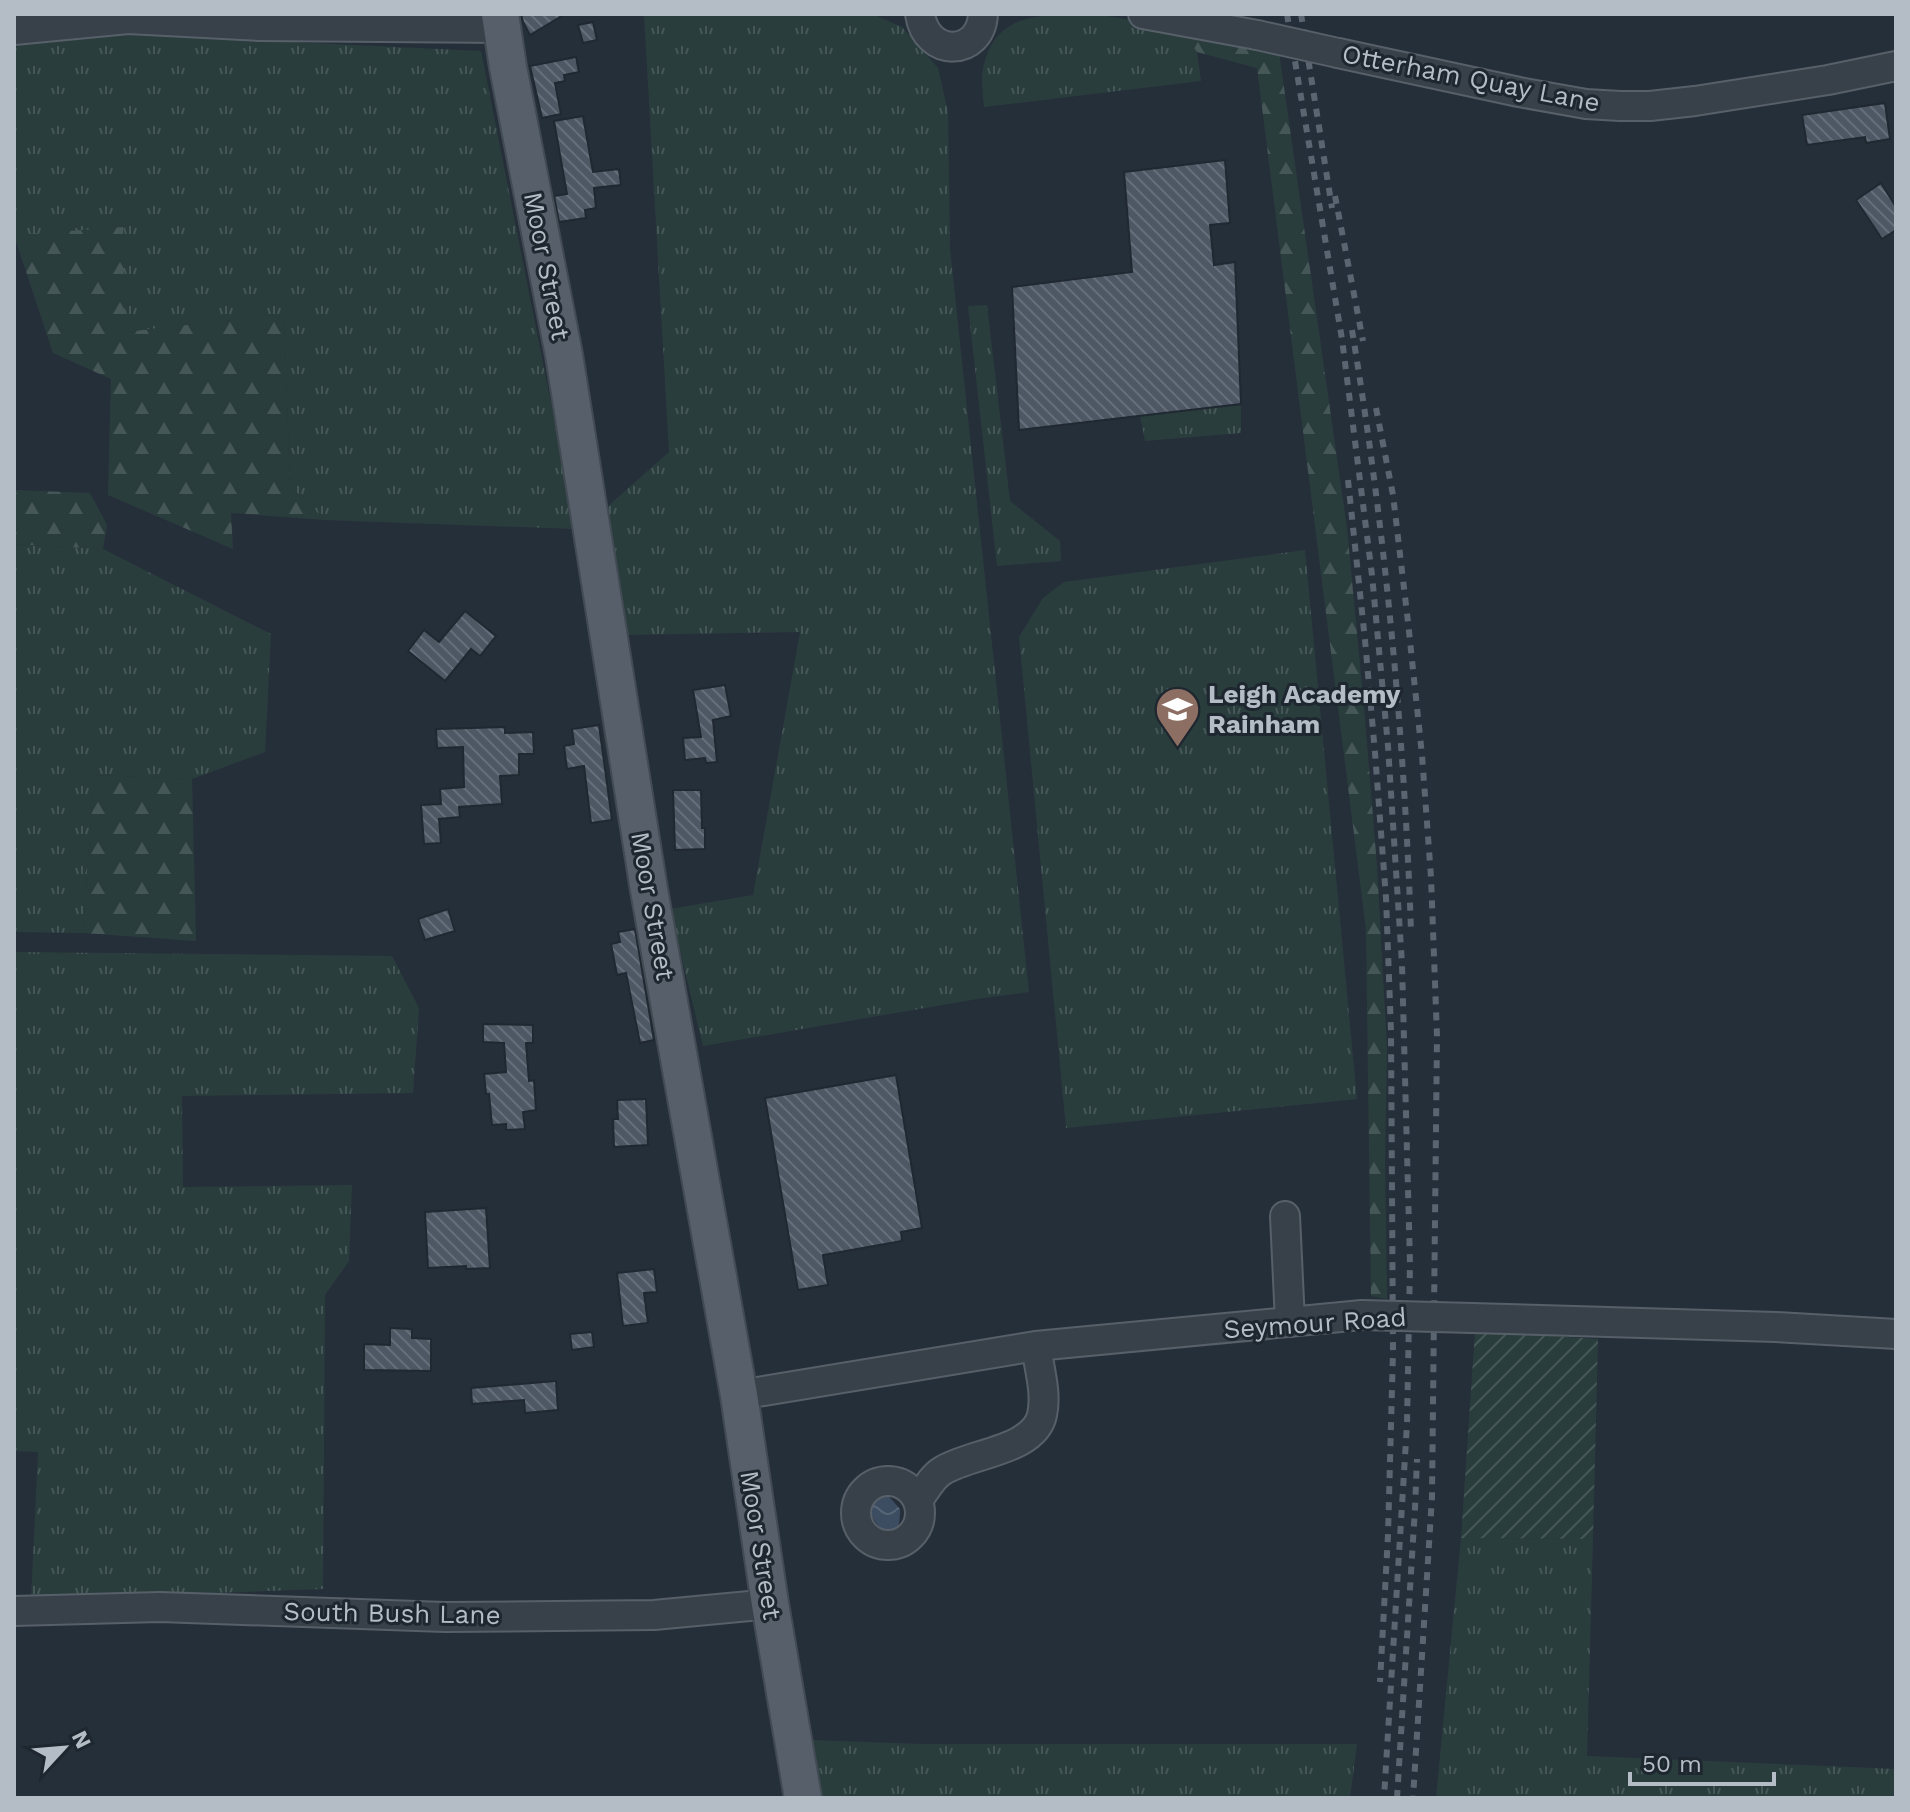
<svg xmlns="http://www.w3.org/2000/svg" width="1910" height="1812" viewBox="0 0 1910 1812" font-family="'Work Sans',sans-serif">
  <defs>
    <pattern id="grass-tufts" width="24" height="20" patternUnits="userSpaceOnUse" patternTransform="scale(2)"><rect width="24" height="20" fill="#2a3d3d"/><path d="M3 7l-1-3M5 7V3M7 7l1-3M15 17l-1-3M17 17v-4M19 17l1-3" fill="none" stroke="#465758"/></pattern>
    <pattern id="forest-firs" width="22" height="20" patternUnits="userSpaceOnUse" patternTransform="scale(2)"><rect width="22" height="20" fill="#2a3d3d"/><path d="M5 1l3.5 6h-7zM16 11l3.5 6h-7z" fill="#465758"/></pattern>
    <pattern id="garden-furrows" width="10" height="10" patternUnits="userSpaceOnUse" patternTransform="scale(2)"><rect width="10" height="10" fill="#2a3d3d"/><path d="M-1 1l2-2M0 10L10 0M9 11l2-2" fill="none" stroke="#465758"/></pattern>
    <pattern id="water-waves" width="16" height="10" patternUnits="userSpaceOnUse" patternTransform="scale(2)"><rect width="16" height="10" fill="#3c4d61"/><path d="M0 5q4-4 8 0t8 0" fill="none" stroke="#566576"/></pattern>
    <pattern id="building-back-hatch" width="6" height="6" patternUnits="userSpaceOnUse" patternTransform="scale(2)"><rect width="6" height="6" fill="#4e5865"/><path d="M-1 5l2 2M0 0l6 6M5-1l2 2" fill="none" stroke="#656e7a"/></pattern>
  </defs>
  <rect width="100%" height="100%" fill="#252f3a"/>
  <g fill="url(#grass-tufts)">
    <path d="M644,14H872L902,27L938,68L948,112L950,249L1029,992L983,998L703,1046L670,909L753,895L800,632L627,635L606,508L669,452Z"/>
    <path d="M1095,14L1179,28L1197,52L1201,81L984,107C983,95 981,80 983,69C995,8 1047,16 1095,14Z"/>
    <path d="M120,34L481,51L576,529L325,520L290,486L284,314L125,332L14,236V45Z"/>
    <path d="M987,305L1010,501L1060,541L1061,561L997,566L968,306Z"/>
    <path d="M1241,404V433L1145,441L1140,416Z"/>
    <path d="M14,544L103,549L271,634L265,752L192,779L94,775L83,933L14,932Z"/>
    <path d="M1305,550L1357,1099L1066,1128L1019,637L1043,598L1064,582Z"/>
    <path d="M14,952L392,956L419,1008L413,1093L182,1096L183,1187L352,1185L349,1261L325,1295L323,1589L31,1600L38,1452L14,1451Z"/>
    <path d="M1461,1538L1593,1539L1587,1756L1896,1769V1798H1436Z"/>
    <path d="M810,1740L921,1744H1357L1350,1798H818Z"/>
  </g>
  <g fill="url(#forest-firs)">
    <path d="M1179,28L1278,45L1347,528L1364,707L1377,866L1387,1048L1385,1160L1387,1299L1371,1296L1366,929L1257,68L1197,52Z"/>
    <path d="M123,227L125,332L284,314L290,486L325,520L231,513L233,549L108,495L111,379L53,353L14,235Z"/>
    <path d="M14,490L90,493L107,525L103,549L14,544Z"/>
    <path d="M94,775L192,779L196,941L83,933Z"/>
  </g>
  <path fill="url(#garden-furrows)" d="M1475,1331L1598,1339L1593,1539L1461,1538Z"/>
  <path fill="url(#water-waves)" d="M877,1490L884,1491L900,1509C900,1518 900,1530 891,1534C874,1527 865,1510 872,1492Z"/>
  <g fill="url(#building-back-hatch)" stroke="#202831" stroke-width="2">
    <path d="M521,14H565L530,35L523,22Z"/>
    <path d="M593,22L597,40L583,43L578,25Z"/>
    <path d="M576,57L579,72L564,75L565,81L555,83L561,114L542,118L530,66Z"/>
    <path d="M1885,103L1890,139L1866,143L1865,137L1807,145L1802,115Z"/>
    <path d="M583,116L593,172L619,169L621,185L594,188L596,208L585,210L586,218L559,222L554,196L567,194L554,121Z"/>
    <path d="M1225,160L1230,223L1210,225L1214,265L1235,262L1241,404L1019,430L1012,287L1132,272L1124,172Z"/>
    <path d="M1881,183L1896,207V230L1882,239L1856,200Z"/>
    <path d="M465,611L496,636L480,656L471,649L445,681L408,651L424,630L439,642Z"/>
    <path d="M725,685L731,716L713,720L717,762L706,763L705,758L685,760L683,738L701,737L693,690Z"/>
    <path d="M599,725L612,820L591,823L584,766L567,769L564,746L574,744L572,729Z"/>
    <path d="M505,727V733L533,732L534,754H519V775L500,776L502,804L459,807L460,817L439,819L441,843L424,844L421,805L441,804L440,789L464,787L463,747L437,748L436,729Z"/>
    <path d="M673,790H701L702,828H705V849L675,850Z"/>
    <path d="M448,909L455,931L425,940L418,919Z"/>
    <path d="M635,929L654,1040L640,1043L626,973L617,975L611,944L620,942L618,932Z"/>
    <path d="M483,1024L533,1025V1043H526L529,1081L534,1080L536,1110L523,1112L525,1129L506,1130V1124L492,1125L489,1094H486L484,1074L506,1072L504,1043L483,1042Z"/>
    <path d="M896,1075L922,1228L901,1232L902,1241L823,1255L828,1285L798,1290L765,1098Z"/>
    <path d="M646,1099L648,1145L614,1147L613,1119H618L617,1100Z"/>
    <path d="M486,1208L490,1268L466,1269V1266L428,1268L425,1212Z"/>
    <path d="M654,1269L657,1292L644,1293L648,1323L623,1326L617,1273Z"/>
    <path d="M390,1328L412,1329V1338L431,1339V1371L364,1370V1344L390,1345Z"/>
    <path d="M592,1332L594,1347L572,1350L570,1334Z"/>
    <path d="M556,1381L558,1410L525,1413L524,1400L472,1404L471,1388Z"/>
  </g>
  <g fill="none" stroke-linecap="round" stroke-linejoin="round">
    <defs>
      <g id="minor">
        <path d="M920,14C926,58 981,57 983,14"/>
        <path d="M1143,14L1257,35"/>
        <path d="M14,30L128,19L261,26L502,28"/>
        <path d="M1338,53L1519,92L1586,104L1620,106H1650L1695,101L1828,80L1896,66"/>
        <path d="M1285,1216L1290,1322"/>
        <path d="M1472,1318L1776,1327L1896,1334"/>
        <path d="M739,1395L1036,1346L1362,1315"/>
        <circle cx="888" cy="1513" r="32"/>
        <path d="M918,1500C925,1491 932,1477 942,1471C970,1453 1034,1451 1042,1415C1047,1393 1039,1368 1036,1346"/>
        <path d="M14,1611L160,1607L445,1617L654,1615L770,1604"/>
      </g>
      <path id="major" d="M500,14L508,67L564,355L649,890L739,1395L770,1604L803,1798"/>
    </defs>
    <use href="#minor" stroke="#575f68" stroke-width="32"/>
    <use href="#major" stroke="#424a53" stroke-width="40"/>
    <use href="#minor" stroke="#38414a" stroke-width="28"/>
    <use href="#major" stroke="#57606a" stroke-width="36"/>
    <g stroke="#5b6571" stroke-width="6" stroke-dasharray="8 8" stroke-linecap="butt">
      <path d="M1287,14L1342,339L1372,575L1388,746L1402,964L1410,1264L1407,1424L1384,1798"/>
      <path d="M1301,14L1332,208"/>
      <path d="M1335,196L1363,341"/>
      <path d="M1352,330C1385,529 1404,730 1411,931"/>
      <path d="M1376,408L1393,495L1408,622L1422,755L1431,877L1437,1036L1432,1497L1413,1798"/>
      <path d="M1348,480L1365,640L1375,753L1386,898L1391,1031L1393,1351L1388,1535L1380,1682"/>
      <path d="M1397,1798L1415,1508L1417,1459"/>
    </g>
    <defs>
      <g id="minor-bridge">
        <path d="M1257,35L1338,53"/>
        <path d="M1362,1315L1472,1318"/>
      </g>
    </defs>
    <use href="#minor-bridge" stroke="#575f68" stroke-width="32" stroke-linecap="butt"/>
    <use href="#minor-bridge" stroke="#38414a" stroke-width="28"/>
  </g>
  <defs>
    <symbol id="school-pin" viewBox="-11 -11 22 30"><path d="M0 17L-7.5 6A9.5 9.5 0 1 1 7.5 6Z" fill="#8d6e63" stroke="#1e262f"/><path d="M0-5L7-2L0 1L-7-2ZM-4 1L0 2.5L4 1V4Q0 6-4 4Z" fill="#fff"/></symbol>
  </defs>
  <g fill-rule="evenodd">
    <use href="#school-pin" x="1152" y="684" width="51" height="69"/>
  </g>
  <g text-anchor="middle" dominant-baseline="central" stroke-width="6" stroke-linejoin="round" paint-order="stroke">
    <g font-size="26" fill="#b4bcc6" stroke="#1e262f">
      <text transform="translate(1471 78) rotate(11)">Otterham Quay Lane</text>
      <text transform="translate(547 266) rotate(79)">Moor Street</text>
      <text transform="translate(653 906) rotate(80)">Moor Street</text>
      <text transform="translate(1315 1323) rotate(-4)">Seymour Road</text>
      <text transform="translate(761 1545) rotate(81)">Moor Street</text>
      <text transform="translate(392 1613) rotate(1)">South Bush Lane</text>
    </g>
    <g font-size="26" font-weight="bold" fill="#b4bcc6" stroke="#1e262f" text-anchor="start">
      <text x="1208" y="694">Leigh Academy<tspan x="1208" dy="30">Rainham</tspan></text>
    </g>
  </g>
  <rect width="1910" height="1812" fill="none" stroke="#b4bcc6" stroke-width="32"/>
  <g transform="translate(64 1748) rotate(64)" stroke="#1e262f" stroke-width="6" paint-order="stroke">
  <path d="M0-6L14 30L0 20L-14 30Z" fill="#b4bcc6"/>
  <text y="-12" font-size="22" font-weight="bold" text-anchor="middle" fill="#b4bcc6">N</text>
  </g>
  <path d="M1630 1772v12h144v-12" fill="none" stroke="#b4bcc6" stroke-width="4"/>
  <text x="1642" y="1772" font-size="24" fill="#b4bcc6" stroke="#1e262f" stroke-width="6" paint-order="stroke">50 m</text>
</svg>
